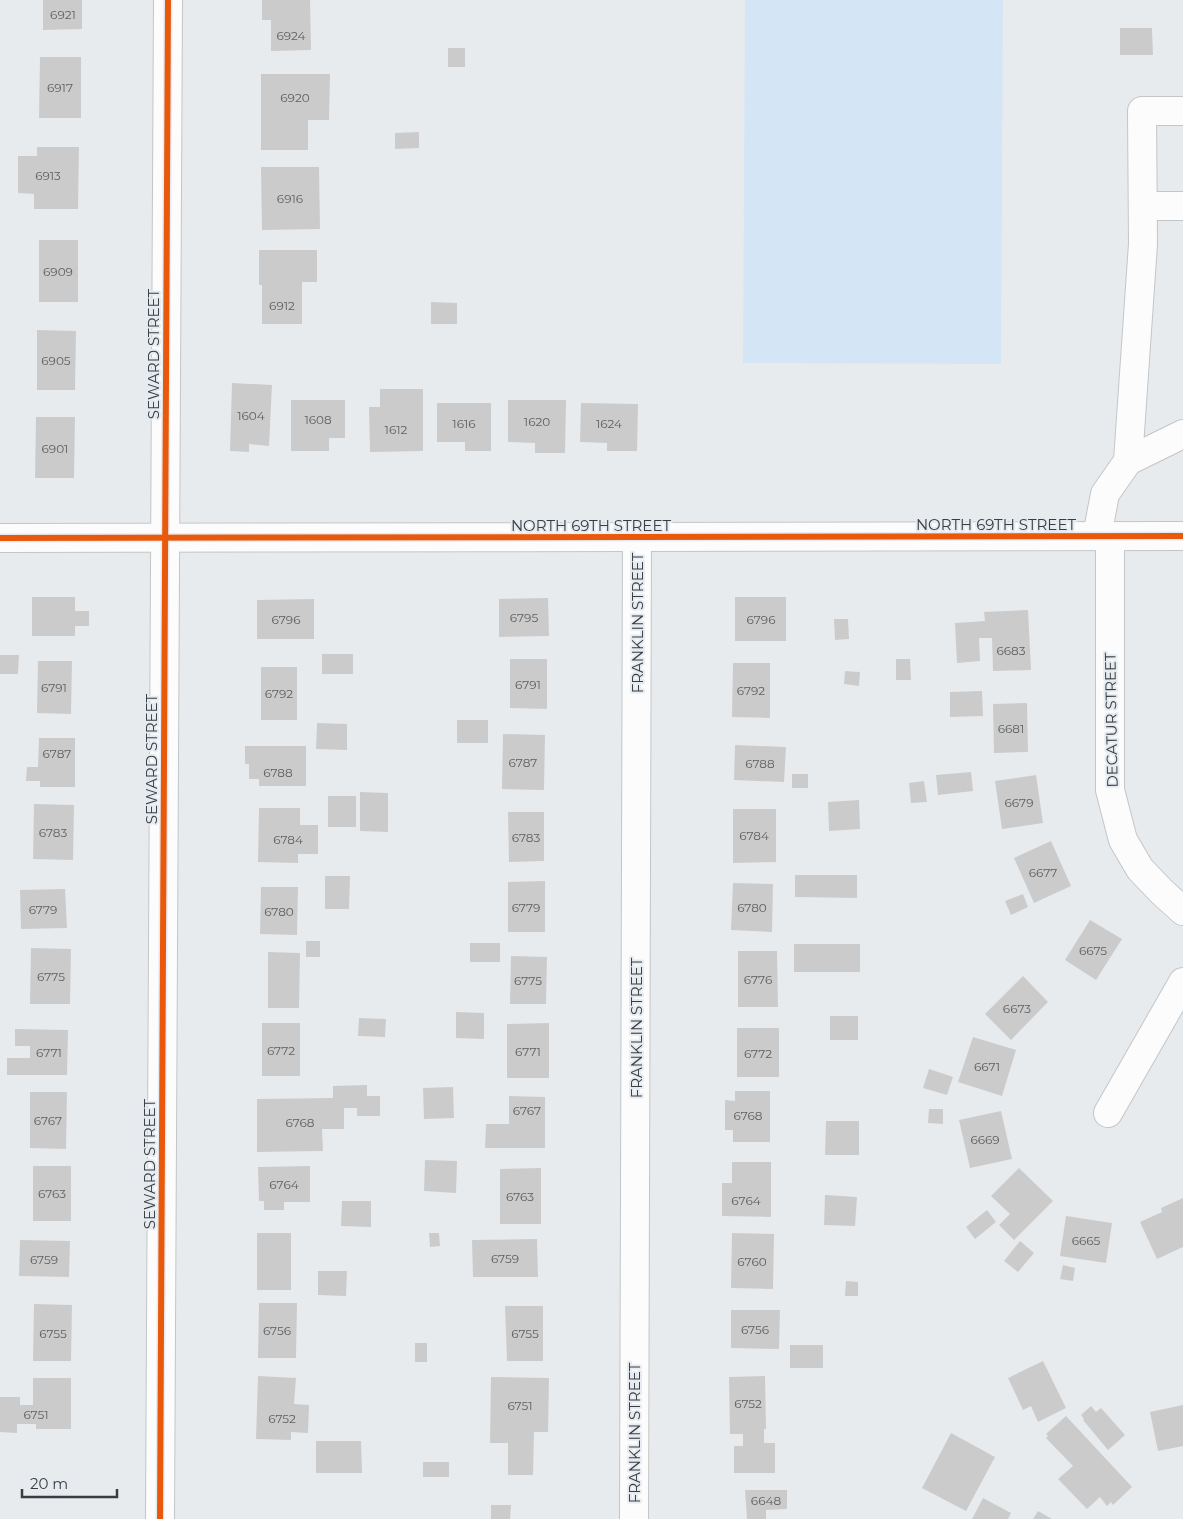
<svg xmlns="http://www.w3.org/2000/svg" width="1183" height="1519" viewBox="0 0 1183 1519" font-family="Montserrat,sans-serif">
  <rect width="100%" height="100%" fill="#e8ebee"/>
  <path fill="#d4e5f6" d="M745,0H1003L1001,364L743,363Z"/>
  <g fill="#cbcbcb">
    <path d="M43,0H82V29L43,30Z"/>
    <path d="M262,0H310L311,50L271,51V20H262Z"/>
    <path d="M1120,28H1152L1153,55H1120Z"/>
    <rect x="448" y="48" width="17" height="19"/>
    <path d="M40,57H81V118H39Z"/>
    <path d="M261,74H330L329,120H308V150H261Z"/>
    <path d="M419,132V148L395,149V133Z"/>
    <path d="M37,147H79L78,209H34V194L18,193V156H37Z"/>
    <path d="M261,167H319L320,229L262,230Z"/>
    <rect x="39" y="240" width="39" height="62"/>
    <path d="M259,250H317V282H302V324H262V285H259Z"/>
    <path d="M431,302L457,303V324H431Z"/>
    <path d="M37,330L76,331L75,390H37Z"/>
    <path d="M232,383L272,385L269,446L249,444V452L230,451Z"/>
    <path d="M380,389H423V451L370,452L369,407H380Z"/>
    <path d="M291,400H345V438H329V451H291Z"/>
    <path d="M508,400H566L565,453H535V443L508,442Z"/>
    <path d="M437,403H491V451H465V442H437Z"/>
    <path d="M581,403L638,404L637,451H607V443L580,442Z"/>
    <path d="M36,417H75L74,478H35Z"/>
    <path d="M32,597H75V611H89V626H75V636H32Z"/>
    <rect x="735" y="597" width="51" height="44"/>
    <path d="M548,598L549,636L499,637V599Z"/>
    <path d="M314,599V639H257V600Z"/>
    <path d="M1028,610L1031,670L993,671L992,638H979L980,661L957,663L955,623L985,621L984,612Z"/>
    <path d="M834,619H848L849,639L835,640Z"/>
    <rect x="322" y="654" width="31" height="20"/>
    <path d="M0,655H19L18,674H0Z"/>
    <path d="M510,659H547V709L510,708Z"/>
    <path d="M896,659H910L911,680H896Z"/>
    <path d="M38,661H72L71,714L37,713Z"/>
    <path d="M733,663H770V718L732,717Z"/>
    <rect x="261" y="667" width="36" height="53"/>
    <path d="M845,671L860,672L859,686L844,684Z"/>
    <path d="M982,691L983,716L950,717V692Z"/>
    <path d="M1027,703L1028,752L994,753L993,704Z"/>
    <rect x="457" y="720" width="31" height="23"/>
    <path d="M317,723L347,724V750L316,749Z"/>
    <path d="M503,734L545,735L544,790L502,789Z"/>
    <path d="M39,738H75V787H40V781H26L27,767H38Z"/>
    <path d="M735,745L786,747L784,782L734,780Z"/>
    <path d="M245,746H306V786H259V779H249V764H245Z"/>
    <path d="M971,772L973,791L938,795L936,775Z"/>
    <rect x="792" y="774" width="16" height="14"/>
    <path d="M1036,775L1043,823L1002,829L995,781Z"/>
    <path d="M924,781L927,802L911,803L909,783Z"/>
    <path d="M360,792L388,793V832L360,831Z"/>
    <rect x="328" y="796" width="28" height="31"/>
    <path d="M859,800L860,829L829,831L828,802Z"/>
    <path d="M34,804L74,805L73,860L33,859Z"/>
    <path d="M259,808H300V825H318V854H298V863L258,862Z"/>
    <path d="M733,809H776V862L733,863Z"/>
    <path d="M508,812H544V861L509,862Z"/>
    <path d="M1051,841L1071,886L1034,903L1014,858Z"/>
    <path d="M795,875H857V898L795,897Z"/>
    <path d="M325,876H350L349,909H325Z"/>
    <path d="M545,881V932H508V882Z"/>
    <path d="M733,883L773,884L772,932L731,930Z"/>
    <path d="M261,887H298L297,935L260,934Z"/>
    <path d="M65,889L67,928L21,929L20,890Z"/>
    <path d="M1023,894L1028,907L1011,915L1005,901Z"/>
    <path d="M1090,920L1122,939L1096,980L1065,960Z"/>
    <rect x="306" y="941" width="14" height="16"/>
    <rect x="470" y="943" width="30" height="19"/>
    <rect x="794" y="944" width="66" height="28"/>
    <path d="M31,948L71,949L70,1004H30Z"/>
    <path d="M738,951H777L778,1007H738Z"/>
    <path d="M268,952L300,953L299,1008H268Z"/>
    <path d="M511,956L547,957L546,1004H510Z"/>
    <path d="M1023,976L1048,1002L1011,1040L985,1014Z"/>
    <path d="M456,1012L484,1013V1039L456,1038Z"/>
    <rect x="830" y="1016" width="28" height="24"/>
    <path d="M359,1018L386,1019L385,1037L358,1036Z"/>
    <rect x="262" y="1023" width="38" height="53"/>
    <path d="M549,1023V1078H507V1024Z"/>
    <rect x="737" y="1028" width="42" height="49"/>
    <path d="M15,1029L68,1030L67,1075H7V1058H30V1046H15Z"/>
    <path d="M973,1037L1016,1050L1002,1096L958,1082Z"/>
    <path d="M929,1069L953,1077L947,1095L923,1088Z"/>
    <path d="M367,1085V1096H380V1116H357V1108H344V1129H322L323,1151L257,1152V1099L333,1098V1086Z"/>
    <path d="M453,1087L454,1118L424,1119L423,1088Z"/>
    <path d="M735,1091H770V1142H733V1130H725V1100L735,1101Z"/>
    <path d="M30,1092H67L66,1149L30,1148Z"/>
    <path d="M509,1096L545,1097V1148H485L486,1124H509Z"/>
    <path d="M929,1109H943V1124L928,1123Z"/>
    <path d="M1001,1111L1012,1159L970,1168L959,1120Z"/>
    <path d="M826,1121H859V1155H825Z"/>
    <path d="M425,1160L457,1161L456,1193L424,1191Z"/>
    <path d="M732,1162H771V1217L722,1216V1183H732Z"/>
    <rect x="33" y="1166" width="38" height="55"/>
    <path d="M310,1166V1202H284V1210H264V1201H259L258,1167Z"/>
    <path d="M541,1168V1224H500V1169Z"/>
    <path d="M1019,1168L1053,1201L1014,1240L999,1225L1010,1214L991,1196Z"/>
    <path d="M825,1195L857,1197L855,1226L824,1225Z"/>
    <path d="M1183,1198V1247L1157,1259L1140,1222L1162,1212L1161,1208Z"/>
    <path d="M342,1201H371V1227L341,1226Z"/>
    <path d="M987,1210L996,1222L975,1239L966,1227Z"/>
    <path d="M1066,1216L1112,1223L1106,1263L1060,1256Z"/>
    <rect x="257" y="1233" width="34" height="57"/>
    <path d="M429,1233H439L440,1246L430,1247Z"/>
    <path d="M732,1233L774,1234L773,1289L731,1288Z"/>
    <path d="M537,1239L538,1277H473L472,1240Z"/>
    <path d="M20,1240L70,1241L69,1277L19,1276Z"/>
    <path d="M1020,1241L1034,1253L1018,1272L1004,1261Z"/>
    <path d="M1063,1265L1075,1268L1073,1281L1060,1279Z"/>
    <path d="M318,1271H347L346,1296L318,1295Z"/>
    <path d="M846,1281L858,1282V1296H845Z"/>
    <path d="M259,1303H297L296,1358H258Z"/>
    <path d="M34,1304L72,1305L71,1361H33Z"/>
    <path d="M505,1306H543V1361H507Z"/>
    <path d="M731,1310H780L779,1349L731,1348Z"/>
    <rect x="415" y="1343" width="12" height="19"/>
    <rect x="790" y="1345" width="33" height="23"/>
    <path d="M1043,1361L1066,1408L1038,1422L1031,1406L1023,1410L1008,1378Z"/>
    <path d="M258,1376L296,1378L294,1404L309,1405L308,1433L291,1432V1440L256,1439Z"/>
    <path d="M765,1376L766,1429H764V1443H775V1473H734V1446H743V1434H730L729,1377Z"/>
    <path d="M491,1377L549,1378L548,1432H534L533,1475H508V1443H490Z"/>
    <path d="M33,1378H71V1429H36V1424H17V1433L0,1432V1397H20V1405H33Z"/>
    <path d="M1183,1405V1446L1158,1451L1150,1412Z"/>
    <path d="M1091,1406L1096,1412L1101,1408L1125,1435L1108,1450L1083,1420L1084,1419L1081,1415Z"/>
    <path d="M1066,1416L1132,1487L1113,1505L1111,1502L1107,1506L1100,1497L1087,1509L1058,1479L1073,1466L1046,1438L1048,1436L1046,1434Z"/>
    <path d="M951,1433L995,1457L966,1511L922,1488Z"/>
    <path d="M316,1441H361L362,1473H316Z"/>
    <rect x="423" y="1462" width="26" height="15"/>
    <path d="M745,1490H787V1509L766,1510V1519H747Z"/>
    <path d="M983,1498L1011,1513L1008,1519H972Z"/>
    <path d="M491,1505H511L510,1519H491Z"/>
    <path d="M1038,1511L1052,1519H1033Z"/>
  </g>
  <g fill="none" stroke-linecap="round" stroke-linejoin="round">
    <defs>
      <g id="minor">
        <path d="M1143,206H1183"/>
        <path d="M1128,461L1143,244L1142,111H1183"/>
        <path d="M1097,536L1105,494L1128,461L1183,434"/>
        <path d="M1110,536V790L1123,840L1140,869L1162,892L1183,911"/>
        <path d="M0,538L1183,536"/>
        <path d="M1108,1113L1183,982"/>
        <path d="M160,1519L168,0"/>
        <path d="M634,1519L637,537"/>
      </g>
    </defs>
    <use href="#minor" stroke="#c3c6c8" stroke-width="30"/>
    <use href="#minor" stroke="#fcfcfc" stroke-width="28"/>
    <defs>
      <g id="cycleway">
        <path d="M0,538L1183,536"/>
        <path d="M160,1519L168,0"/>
      </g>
    </defs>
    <use href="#cycleway" stroke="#e5ebf1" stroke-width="9"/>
    <use href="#cycleway" stroke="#e8590c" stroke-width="6"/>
  </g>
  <g text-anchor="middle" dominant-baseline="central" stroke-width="4" stroke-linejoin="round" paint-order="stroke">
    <g font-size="12" fill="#5e6062">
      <text x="63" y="14">6921</text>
      <text x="291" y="35">6924</text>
      <text x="60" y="87">6917</text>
      <text x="295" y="97">6920</text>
      <text x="48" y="175">6913</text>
      <text x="290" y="198">6916</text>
      <text x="58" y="271">6909</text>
      <text x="282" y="305">6912</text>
      <text x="56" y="360">6905</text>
      <text x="251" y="415">1604</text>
      <text x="318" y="419">1608</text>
      <text x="537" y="421">1620</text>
      <text x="464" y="423">1616</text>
      <text x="609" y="423">1624</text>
      <text x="396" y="429">1612</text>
      <text x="55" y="448">6901</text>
      <text x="524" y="617">6795</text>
      <text x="286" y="619">6796</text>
      <text x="761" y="619">6796</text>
      <text x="1011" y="650">6683</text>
      <text x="528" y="684">6791</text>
      <text x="54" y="687">6791</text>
      <text x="751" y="690">6792</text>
      <text x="279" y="693">6792</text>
      <text x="1011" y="728">6681</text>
      <text x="57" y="753">6787</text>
      <text x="523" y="762">6787</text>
      <text x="760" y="763">6788</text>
      <text x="278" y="772">6788</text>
      <text x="1019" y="802">6679</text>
      <text x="53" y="832">6783</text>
      <text x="754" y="835">6784</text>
      <text x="526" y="837">6783</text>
      <text x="288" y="839">6784</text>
      <text x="1043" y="872">6677</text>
      <text x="526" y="907">6779</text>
      <text x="752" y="907">6780</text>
      <text x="43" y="909">6779</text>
      <text x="279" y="911">6780</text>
      <text x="1093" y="950">6675</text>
      <text x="51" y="976">6775</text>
      <text x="758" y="979">6776</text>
      <text x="528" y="980">6775</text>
      <text x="1017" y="1008">6673</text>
      <text x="281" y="1050">6772</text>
      <text x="528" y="1051">6771</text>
      <text x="49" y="1052">6771</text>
      <text x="758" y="1053">6772</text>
      <text x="987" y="1066">6671</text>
      <text x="527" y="1110">6767</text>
      <text x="748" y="1115">6768</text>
      <text x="48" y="1120">6767</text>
      <text x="300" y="1122">6768</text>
      <text x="985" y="1139">6669</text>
      <text x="284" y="1184">6764</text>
      <text x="52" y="1193">6763</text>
      <text x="520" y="1196">6763</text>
      <text x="746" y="1200">6764</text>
      <text x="1086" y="1240">6665</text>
      <text x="505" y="1258">6759</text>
      <text x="44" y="1259">6759</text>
      <text x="752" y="1261">6760</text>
      <text x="755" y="1329">6756</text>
      <text x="277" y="1330">6756</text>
      <text x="53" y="1333">6755</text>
      <text x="525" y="1333">6755</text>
      <text x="748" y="1403">6752</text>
      <text x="520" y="1405">6751</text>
      <text x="36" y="1414">6751</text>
      <text x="282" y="1418">6752</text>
      <text x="766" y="1500">6648</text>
    </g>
    <g font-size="15" fill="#3a3d3f" stroke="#e5ebf1">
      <text transform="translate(153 354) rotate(-90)">SEWARD STREET</text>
      <text x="996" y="524">NORTH 69TH STREET</text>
      <text x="591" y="525">NORTH 69TH STREET</text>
      <text transform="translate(637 623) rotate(-90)">FRANKLIN STREET</text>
      <text transform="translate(1111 720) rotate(-91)">DECATUR STREET</text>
      <text transform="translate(151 759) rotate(-90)">SEWARD STREET</text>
      <text transform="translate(636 1028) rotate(-90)">FRANKLIN STREET</text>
      <text transform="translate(149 1164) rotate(-90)">SEWARD STREET</text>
      <text transform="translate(634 1433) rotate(-90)">FRANKLIN STREET</text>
    </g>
  </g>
  <path d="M22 1489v8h95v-8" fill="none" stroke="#3a3d3f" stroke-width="2.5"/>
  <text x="30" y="1489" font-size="15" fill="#3a3d3f" stroke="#e5ebf1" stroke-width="4" paint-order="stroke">20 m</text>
</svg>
